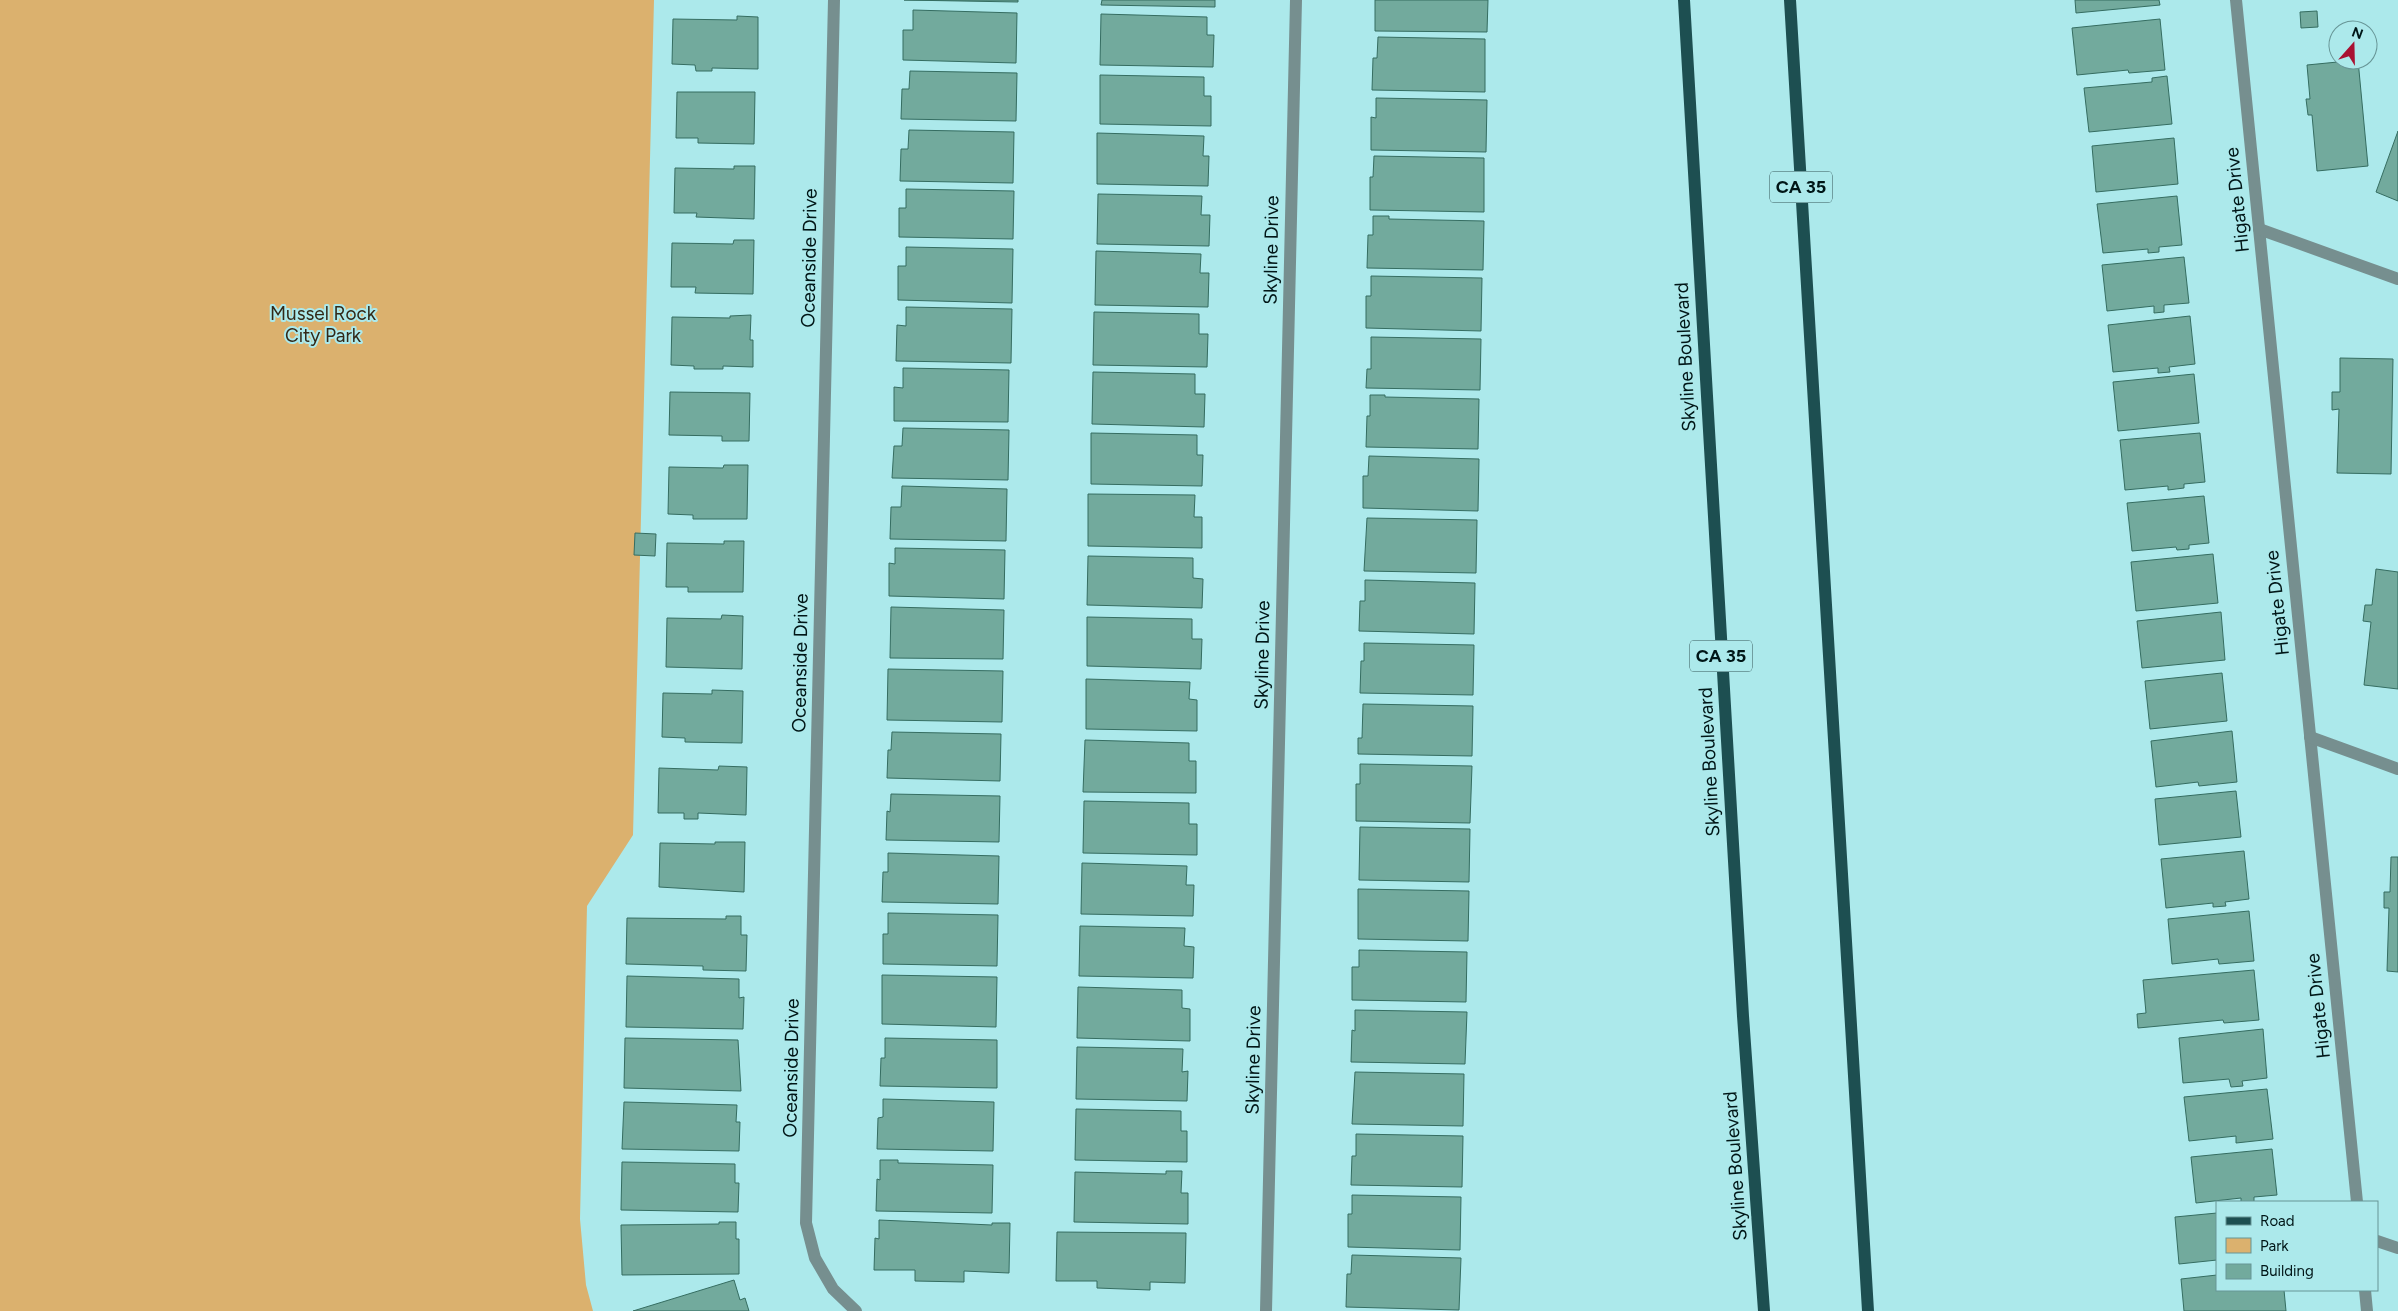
<svg xmlns="http://www.w3.org/2000/svg" width="2398" height="1311" viewBox="0 0 2398 1311" font-family="Figtree,sans-serif">
  <rect width="100%" height="100%" fill="#ace9eb"/>
  <path fill="#dbb16e" d="M0,0H654L633,835L587,906L580,1219L586,1285L593,1311H0Z"/>
  <g fill="#72aa9d" stroke="#356d61">
    <path d="M904,0H1018V2Z"/>
    <path d="M1102,0H1215V7L1101,5Z"/>
    <path d="M1375,0H1488L1487,32L1375,31Z"/>
    <path d="M2075,0H2159L2160,5L2076,13Z"/>
    <path d="M913,10L1017,13L1016,63L903,60V30H913Z"/>
    <path d="M2317,11L2318,27L2301,28L2300,12Z"/>
    <path d="M1101,14L1207,17V35H1214L1213,67L1100,65Z"/>
    <path d="M737,16L758,17V69L712,68V71H696L695,65L672,64L673,19L737,20Z"/>
    <path d="M2160,19L2165,70L2129,73L2128,70L2077,75L2072,28Z"/>
    <path d="M1378,37L1485,39V92L1372,90L1373,58H1377Z"/>
    <path d="M2358,60L2368,166L2317,171L2312,115H2308L2306,99H2310L2307,65Z"/>
    <path d="M910,71L1017,73L1016,121L901,119L902,89H909Z"/>
    <path d="M1100,75L1204,77V96H1211V126L1100,124Z"/>
    <path d="M2167,76L2172,124L2089,132L2084,88L2152,82V78Z"/>
    <path d="M677,92H755L754,144L698,143V138H676Z"/>
    <path d="M1376,98L1487,100L1486,152L1371,150V117L1376,118Z"/>
    <path d="M909,130L1014,132L1013,183L900,181L901,149H908Z"/>
    <path d="M2398,131V201L2376,192Z"/>
    <path d="M1097,133L1204,136L1203,156H1209L1208,186L1097,184Z"/>
    <path d="M2174,138L2178,184L2096,192L2092,146Z"/>
    <path d="M1374,156L1484,158V212L1370,210V177H1373Z"/>
    <path d="M734,166H755L754,219L696,217L697,213H674L675,168L734,169Z"/>
    <path d="M906,189L1014,191L1013,239L899,237V208H906Z"/>
    <path d="M1098,194L1202,196L1201,215H1210L1209,246L1097,244Z"/>
    <path d="M2177,196L2182,245L2159,247V252L2148,253V249L2103,253L2097,204Z"/>
    <path d="M1373,216H1389V219L1484,221L1483,270L1367,268L1368,235H1373Z"/>
    <path d="M734,240H754L753,294L695,293L696,287H671L672,243L733,244Z"/>
    <path d="M906,247L1013,249L1012,303L898,300V266H906Z"/>
    <path d="M1096,251L1201,254L1200,273H1209L1208,307L1095,305Z"/>
    <path d="M2184,257L2189,303L2164,305V312L2154,313V306L2107,311L2102,265Z"/>
    <path d="M1371,276L1482,278L1481,331L1366,328V296H1371Z"/>
    <path d="M906,307L1012,309L1011,363L896,361L897,325L906,326Z"/>
    <path d="M1094,312L1199,314V334H1208L1207,367L1093,365Z"/>
    <path d="M751,315L750,340H753V367L723,366V369H694V366L671,365L672,317L730,318V316Z"/>
    <path d="M2190,316L2195,364L2169,367L2170,372L2158,373V368L2113,372L2108,325Z"/>
    <path d="M1371,337L1481,339L1480,390L1366,388L1367,369H1371Z"/>
    <path d="M2340,358L2393,359L2391,474L2337,473L2339,409L2332,410V392H2340Z"/>
    <path d="M903,368L1009,370L1008,422L894,421V387L903,388Z"/>
    <path d="M1093,372L1195,374V394H1205L1204,427L1092,424Z"/>
    <path d="M2194,374L2199,423L2118,431L2113,382Z"/>
    <path d="M670,392L750,393L749,441H722V436L669,435Z"/>
    <path d="M1370,395H1385V397L1479,399L1478,449L1366,447L1367,416H1370Z"/>
    <path d="M903,428L1009,430L1008,480L892,478L894,446H902Z"/>
    <path d="M1091,433L1197,435V455H1203L1202,486L1091,484Z"/>
    <path d="M2200,433L2205,482L2184,484V488L2168,490V486L2125,490L2120,440Z"/>
    <path d="M1369,456L1479,459L1478,511L1363,508V476H1368Z"/>
    <path d="M724,465H748L747,519H693V515L668,514L669,467L723,468Z"/>
    <path d="M902,486L1007,489L1006,541L890,539L891,507H901Z"/>
    <path d="M1088,494L1195,495L1194,517H1202V548L1088,546Z"/>
    <path d="M2204,496L2209,543L2189,545V549L2177,550L2176,547L2132,551L2127,503Z"/>
    <path d="M1367,518L1477,520L1476,573L1364,571Z"/>
    <path d="M635,533L656,534L655,556L634,555Z"/>
    <path d="M724,541H744L743,592H688V587H666L667,543L724,544Z"/>
    <path d="M895,548L1005,550L1004,599L889,596V563L895,564Z"/>
    <path d="M2213,554L2218,603L2136,611L2131,562Z"/>
    <path d="M1088,556L1193,558V578L1203,579L1202,608L1087,605Z"/>
    <path d="M2376,569L2398,572V689L2364,685L2371,622L2363,621L2365,605H2372Z"/>
    <path d="M1365,580L1475,583L1474,634L1359,631L1360,601H1365Z"/>
    <path d="M891,607L1004,610L1003,659L890,658Z"/>
    <path d="M2221,612L2225,660L2142,668L2137,621Z"/>
    <path d="M722,615L743,616L742,669L666,667L667,618L721,619Z"/>
    <path d="M1087,617L1192,619V639H1202L1201,669L1087,666Z"/>
    <path d="M1364,643L1474,645L1473,695L1360,693L1361,661H1364Z"/>
    <path d="M888,669L1003,671L1002,722L887,720Z"/>
    <path d="M2222,673L2227,721L2150,729L2145,681Z"/>
    <path d="M1086,679L1190,682L1189,699L1197,700V731L1086,729Z"/>
    <path d="M712,690L743,691L742,743L685,742V738L662,737L663,693L712,694Z"/>
    <path d="M1363,704L1473,706L1472,756L1358,754V738H1362Z"/>
    <path d="M2232,731L2237,782L2199,786L2198,782L2156,787L2151,741Z"/>
    <path d="M892,732L1001,734L1000,781L887,778L888,750H891Z"/>
    <path d="M1085,740L1189,743V761H1196V793L1083,792Z"/>
    <path d="M1360,764L1472,766L1470,823L1356,821V784H1360Z"/>
    <path d="M719,766L747,767L746,815L698,813V819H684V813H658L659,768L718,770Z"/>
    <path d="M2236,791L2241,837L2159,845L2155,799Z"/>
    <path d="M891,794L1000,796L999,842L886,840L887,811L890,812Z"/>
    <path d="M1084,801L1189,803V824H1197V855L1083,853Z"/>
    <path d="M1360,827L1470,829L1469,882L1359,880Z"/>
    <path d="M715,842H745L744,892L659,887L660,843L715,844Z"/>
    <path d="M2244,851L2249,899L2225,902L2226,906L2213,907V903L2166,908L2161,859Z"/>
    <path d="M888,853L999,856L998,904L882,902L883,872H888Z"/>
    <path d="M2391,857H2398V972L2387,971L2389,908H2384V892H2390Z"/>
    <path d="M1082,863L1187,866L1186,885H1194L1193,916L1081,914Z"/>
    <path d="M1358,889L1469,891L1468,941L1358,939Z"/>
    <path d="M2249,911L2254,961L2219,964L2218,959L2172,964L2168,919Z"/>
    <path d="M888,913L998,915L997,966L883,964V934H888Z"/>
    <path d="M726,916H741V935H747L746,971L703,970V966L626,964L627,918L726,919Z"/>
    <path d="M1080,926L1185,928L1184,946L1194,947L1193,978L1079,976Z"/>
    <path d="M1359,950L1467,952L1466,1002L1352,1000V967H1359Z"/>
    <path d="M2254,970L2259,1020L2224,1023L2223,1020L2138,1028L2137,1014L2146,1013L2143,980Z"/>
    <path d="M882,975L997,977L996,1027L882,1024Z"/>
    <path d="M627,976L739,979V998L744,997L743,1029L626,1027Z"/>
    <path d="M1078,987L1182,990V1008L1190,1009V1041L1077,1038Z"/>
    <path d="M1355,1010L1467,1012L1465,1064L1351,1062L1352,1030L1355,1031Z"/>
    <path d="M2263,1029L2267,1078L2242,1081L2243,1086L2231,1087L2229,1079L2183,1083L2179,1038Z"/>
    <path d="M625,1038L738,1040L741,1091L624,1088Z"/>
    <path d="M885,1038L997,1040V1088L880,1086L881,1058H885Z"/>
    <path d="M1077,1047L1183,1049L1182,1072L1188,1071L1187,1101L1076,1099Z"/>
    <path d="M1355,1072L1464,1074L1463,1126L1352,1124Z"/>
    <path d="M2267,1089L2273,1139L2236,1143V1136L2189,1141L2184,1097Z"/>
    <path d="M883,1099L994,1102L993,1151L877,1149L878,1118L883,1117Z"/>
    <path d="M624,1102L737,1105L736,1122H740L739,1151L622,1149Z"/>
    <path d="M1076,1109L1181,1111V1131H1187V1162L1075,1160Z"/>
    <path d="M1356,1134L1463,1136L1462,1187L1351,1185L1352,1156H1356Z"/>
    <path d="M2272,1149L2277,1195L2254,1197V1202H2241V1198L2196,1203L2191,1157Z"/>
    <path d="M880,1160H898V1163L993,1165L992,1213L876,1211L877,1179L880,1180Z"/>
    <path d="M622,1162L735,1164V1183H739L738,1212L621,1210Z"/>
    <path d="M1166,1171H1182L1181,1193H1188V1224L1074,1222L1075,1172L1166,1174Z"/>
    <path d="M1352,1195L1461,1197L1460,1250L1348,1247V1214H1352Z"/>
    <path d="M2217,1213V1260L2179,1264L2175,1217Z"/>
    <path d="M879,1220L992,1225V1223H1010L1009,1273L964,1271V1282L915,1281V1270H874L875,1238L879,1239Z"/>
    <path d="M719,1222H736V1239H739V1274L622,1275L621,1225L719,1224Z"/>
    <path d="M1057,1232L1186,1233L1185,1283L1150,1282V1290L1097,1288V1281H1056Z"/>
    <path d="M1352,1255L1461,1258L1459,1310L1346,1307L1347,1274H1351Z"/>
    <path d="M2217,1275V1290H2284L2286,1311H2184L2181,1279Z"/>
    <path d="M734,1280L740,1300L745,1298L749,1311H633Z"/>
  </g>
  <g fill="none" stroke-linecap="round" stroke-linejoin="round">
    <g stroke="#768f8f" stroke-width="12">
      <path d="M834,0L806,1223L815,1258L833,1289L856,1311"/>
      <path d="M2236,0L2357,1202"/>
      <path d="M2259,229L2398,279"/>
      <path d="M2310,737L2398,769"/>
      <path d="M2377,1241L2398,1248"/>
      <path d="M2365,1290L2367,1311"/>
      <path d="M1266,1311L1296,0"/>
    </g>
    <g stroke="#1d4f51" stroke-width="12">
      <path d="M1684,0L1743,1016L1764,1311"/>
      <path d="M1790,0L1868,1311"/>
    </g>
  </g>
  <g text-anchor="middle" dominant-baseline="central" stroke-width="4" stroke-linejoin="round" paint-order="stroke">
    <g fill="#ace9eb" stroke="#345557" stroke-width="1">
      <rect x="1770" y="171.5" width="62" height="31" rx="4"/>
      <rect x="1690" y="640.5" width="62" height="31" rx="4"/>
    </g>
    <g font-size="18" font-weight="bold" fill="#001617">
      <text x="1801" y="187">CA 35</text>
      <text x="1721" y="656">CA 35</text>
    </g>
    <g font-size="19" fill="#001617" stroke="#ace9eb">
      <text transform="translate(2237 200) rotate(-96)">Higate Drive</text>
      <text transform="translate(1271 250) rotate(-89)">Skyline Drive</text>
      <text transform="translate(809 258) rotate(-89)">Oceanside Drive</text>
      <text transform="translate(1685 357) rotate(-93)">Skyline Boulevard</text>
      <text transform="translate(2277 603) rotate(-96)">Higate Drive</text>
      <text transform="translate(1262 655) rotate(-89)">Skyline Drive</text>
      <text transform="translate(800 663) rotate(-89)">Oceanside Drive</text>
      <text transform="translate(1709 762) rotate(-93)">Skyline Boulevard</text>
      <text transform="translate(2318 1006) rotate(-96)">Higate Drive</text>
      <text transform="translate(1253 1060) rotate(-89)">Skyline Drive</text>
      <text transform="translate(791 1068) rotate(-89)">Oceanside Drive</text>
      <text transform="translate(1735 1166) rotate(-94)">Skyline Boulevard</text>
    </g>
    <g font-size="19" fill="#322817" stroke="#ace9eb">
      <text x="323" y="313">Mussel Rock<tspan x="323" dy="22">City Park</tspan></text>
    </g>
  </g>
  <rect x="2216" y="1201" width="162" height="90" fill="#ace9eb" stroke="#679596"/>
  <rect x="2226" y="1217" width="25" height="8" fill="#1d4f51" stroke="#679596"/>
  <text x="2260" y="1226" font-size="15" fill="#001617">Road</text>
  <rect x="2226" y="1238" width="25" height="15" fill="#dbb16e" stroke="#679596"/>
  <text x="2260" y="1251" font-size="15" fill="#001617">Park</text>
  <rect x="2226" y="1264" width="25" height="15" fill="#72aa9d" stroke="#679596"/>
  <text x="2260" y="1276" font-size="15" fill="#001617">Building</text>
  <g transform="translate(2353 45) rotate(20)"><circle r="24" fill="#ace9eb" stroke="#679596"/>
  <path d="M0-4L9 19L0 12L-9 19Z" fill="#a91132"/>
  <text y="-8" font-size="14" font-weight="bold" text-anchor="middle" fill="#001617">N</text>
  </g>
</svg>
